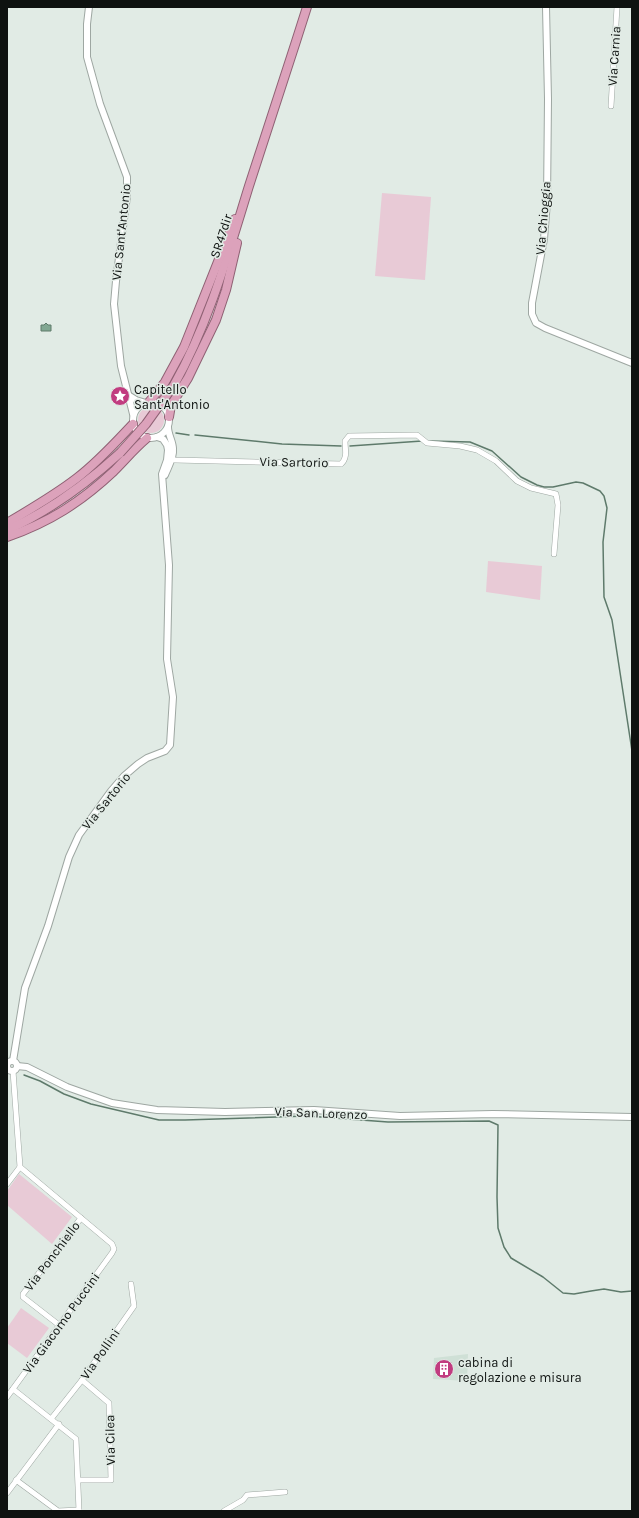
<svg xmlns="http://www.w3.org/2000/svg" width="639" height="1518" viewBox="0 0 639 1518" font-family="Karla,sans-serif">
  <rect width="100%" height="100%" fill="#e1ebe5"/>
  <path fill="#cfe0d6" d="M468,1354L467,1381L433,1379L434,1358Z"/>
  <g fill="#e8cad6">
    <path d="M382,193L431,197L425,280L375,276Z"/>
    <circle cx="151" cy="420" r="13"/>
    <path d="M488,561L542,566L540,600L486,592Z"/>
    <path d="M19,1174L72,1217L52,1244L7,1205V1191Z"/>
    <path d="M21,1308L49,1328L27,1358L7,1343V1328Z"/>
  </g>
  <path fill="#81a792" stroke="#5e7a6b" d="M46,323L48,325H51V331H41V325H44Z"/>
  <g fill="none" stroke-linecap="round" stroke-linejoin="round">
    <g stroke="#5e7a6b" stroke-width="1.5">
      <path d="M176,433L189,435"/>
      <path d="M195,435L282,444L341,446"/>
      <path d="M430,441L470,442L492,451L521,477L537,485L544,487H553L576,482L583,483L600,491L604,496L607,508L603,542L604,597L612,620L632,751"/>
      <path d="M350,446L422,441"/>
      <path d="M24,1075L40,1081L64,1094L91,1104L159,1120H185L307,1116L388,1122L489,1121L498,1125L497,1197L498,1228L504,1247L511,1258L543,1277L563,1293L574,1294L591,1291L604,1289L621,1292L632,1291"/>
    </g>
    <defs>
      <g id="minor">
        <path d="M611,106L617,7"/>
        <path d="M168,458L175,460L341,464C348,458 345,449 345,441L349,436L417,435L427,443L460,446L477,450L496,461L517,481L531,488L556,494L558,505L554,554"/>
        <path d="M7,1184L20,1167"/>
        <path d="M59,1325L23,1297V1294L81,1218"/>
        <path d="M13,1389L76,1439L79,1511"/>
        <path d="M7,1397L112,1253L114,1249L112,1244L20,1167L13,1071"/>
        <path d="M51,1419L82,1380L134,1306L131,1284"/>
        <path d="M16,1480L58,1511L79,1510"/>
        <path d="M79,1480H111L109,1403L82,1380"/>
        <path d="M7,1493L59,1424"/>
        <path d="M224,1511L243,1500L247,1495L285,1492"/>
      </g>
      <g id="tertiary">
        <path d="M89,7L87,24V57L100,104L127,177V196L116,281L114,304L121,366L133,414"/>
        <path d="M546,7L548,99L547,202L544,239L532,303V314L536,323L545,328L632,363"/>
        <path d="M128,395L136,400L146,403"/>
        <circle cx="151" cy="420" r="18"/>
        <path d="M165,475C168,467 174,458 173,449C173,441 168,435 168,427"/>
        <path d="M13,1061L25,988L48,926L69,857L79,835L111,791L124,776L138,764L147,758L165,751L170,745L173,697L167,659L169,565L162,474L167,460L168,450L167,445L163,439L157,437"/>
        <circle cx="12" cy="1066" r="5"/>
        <path d="M17,1066L27,1067L67,1087L112,1103L157,1110L225,1112L314,1110L400,1116L493,1114L632,1117"/>
      </g>
      <g id="trunk">
        <path d="M174,385C209,323 228,254 249,186C268,127 288,67 307,7"/>
        <path d="M149,402L165,382L184,347L235,219"/>
        <path d="M169,417L171,405L188,378L216,320L226,290L237,243"/>
        <path d="M7,523C31,509 55,495 77,478C98,462 115,443 133,424"/>
        <path d="M7,530C50,511 86,484 120,453"/>
        <path d="M7,537C50,522 81,502 114,471C125,460 135,448 147,438"/>
      </g>
    </defs>
    <use href="#minor" stroke="#9ea7a2" stroke-width="6"/>
    <use href="#tertiary" stroke="#9ea7a2" stroke-width="8"/>
    <use href="#trunk" stroke="#8f6174" stroke-width="10"/>
    <use href="#minor" stroke="#fff" stroke-width="5"/>
    <use href="#tertiary" stroke="#fff" stroke-width="6"/>
    <use href="#trunk" stroke="#dca2bb" stroke-width="8"/>
    <defs>
      <path id="trunk-bridge" d="M120,453L146,424L174,385"/>
    </defs>
    <use href="#trunk-bridge" stroke="#8f6174" stroke-width="10" stroke-linecap="butt"/>
    <use href="#trunk-bridge" stroke="#dca2bb" stroke-width="8"/>
  </g>
  <defs>
    <symbol id="sight-disc" viewBox="-11 -11 22 22"><circle r="9.5" fill="#c13c80" stroke="#e1ebe5"/><path d="M0-6L1.8-2.2L6-1.7L2.9 1.2L3.7 5.4L0 3.3L-3.7 5.4L-2.9 1.2L-6-1.7L-1.8-2.2Z" fill="#fff"/></symbol>
    <symbol id="building-disc" viewBox="-11 -11 22 22"><circle r="9.5" fill="#c13c80" stroke="#e1ebe5"/><path d="M-4-6H4V6H1V3H-1V6H-4ZM-2.5-4.3h1.7v1.8h-1.7ZM.8-4.3h1.7v1.8H.8ZM-2.5-1h1.7V.8h-1.7ZM.8-1h1.7V.8H.8Z" fill="#fff"/></symbol>
  </defs>
  <g fill-rule="evenodd">
    <use href="#sight-disc" x="109" y="385" width="22" height="22"/>
    <use href="#building-disc" x="433" y="1358" width="22" height="22"/>
  </g>
  <g text-anchor="middle" dominant-baseline="central" stroke-width="3" stroke-linejoin="round" paint-order="stroke">
    <g font-size="13" fill="#0e1210" stroke="#e1ebe5">
      <text transform="translate(614 56) rotate(-86)">Via Carnia</text>
      <text transform="translate(543 218) rotate(-85)">Via Chioggia</text>
      <text transform="translate(121 232) rotate(-84)">Via Sant'Antonio</text>
      <text transform="translate(221 236) rotate(-72)">SR47dir</text>
      <text transform="translate(294 462) rotate(1)">Via Sartorio</text>
      <text transform="translate(106 801) rotate(-51)">Via Sartorio</text>
      <text transform="translate(321 1113) rotate(2)">Via San Lorenzo</text>
      <text transform="translate(52 1256) rotate(-53)">Via Ponchiello</text>
      <text transform="translate(61 1323) rotate(-54)">Via Giacomo Puccini</text>
      <text transform="translate(100 1354) rotate(-55)">Via Pollini</text>
      <text transform="translate(110 1440) rotate(-91)">Via Cilea</text>
    </g>
    <g font-size="13" fill="#0e1210" stroke="#e1ebe5" text-anchor="start">
      <text x="134" y="389">Capitello<tspan x="134" dy="15">Sant'Antonio</tspan></text>
      <text x="458" y="1362">cabina di<tspan x="458" dy="15">regolazione e misura</tspan></text>
    </g>
  </g>
  <rect width="639" height="1518" fill="none" stroke="#0e1210" stroke-width="16"/>
</svg>
